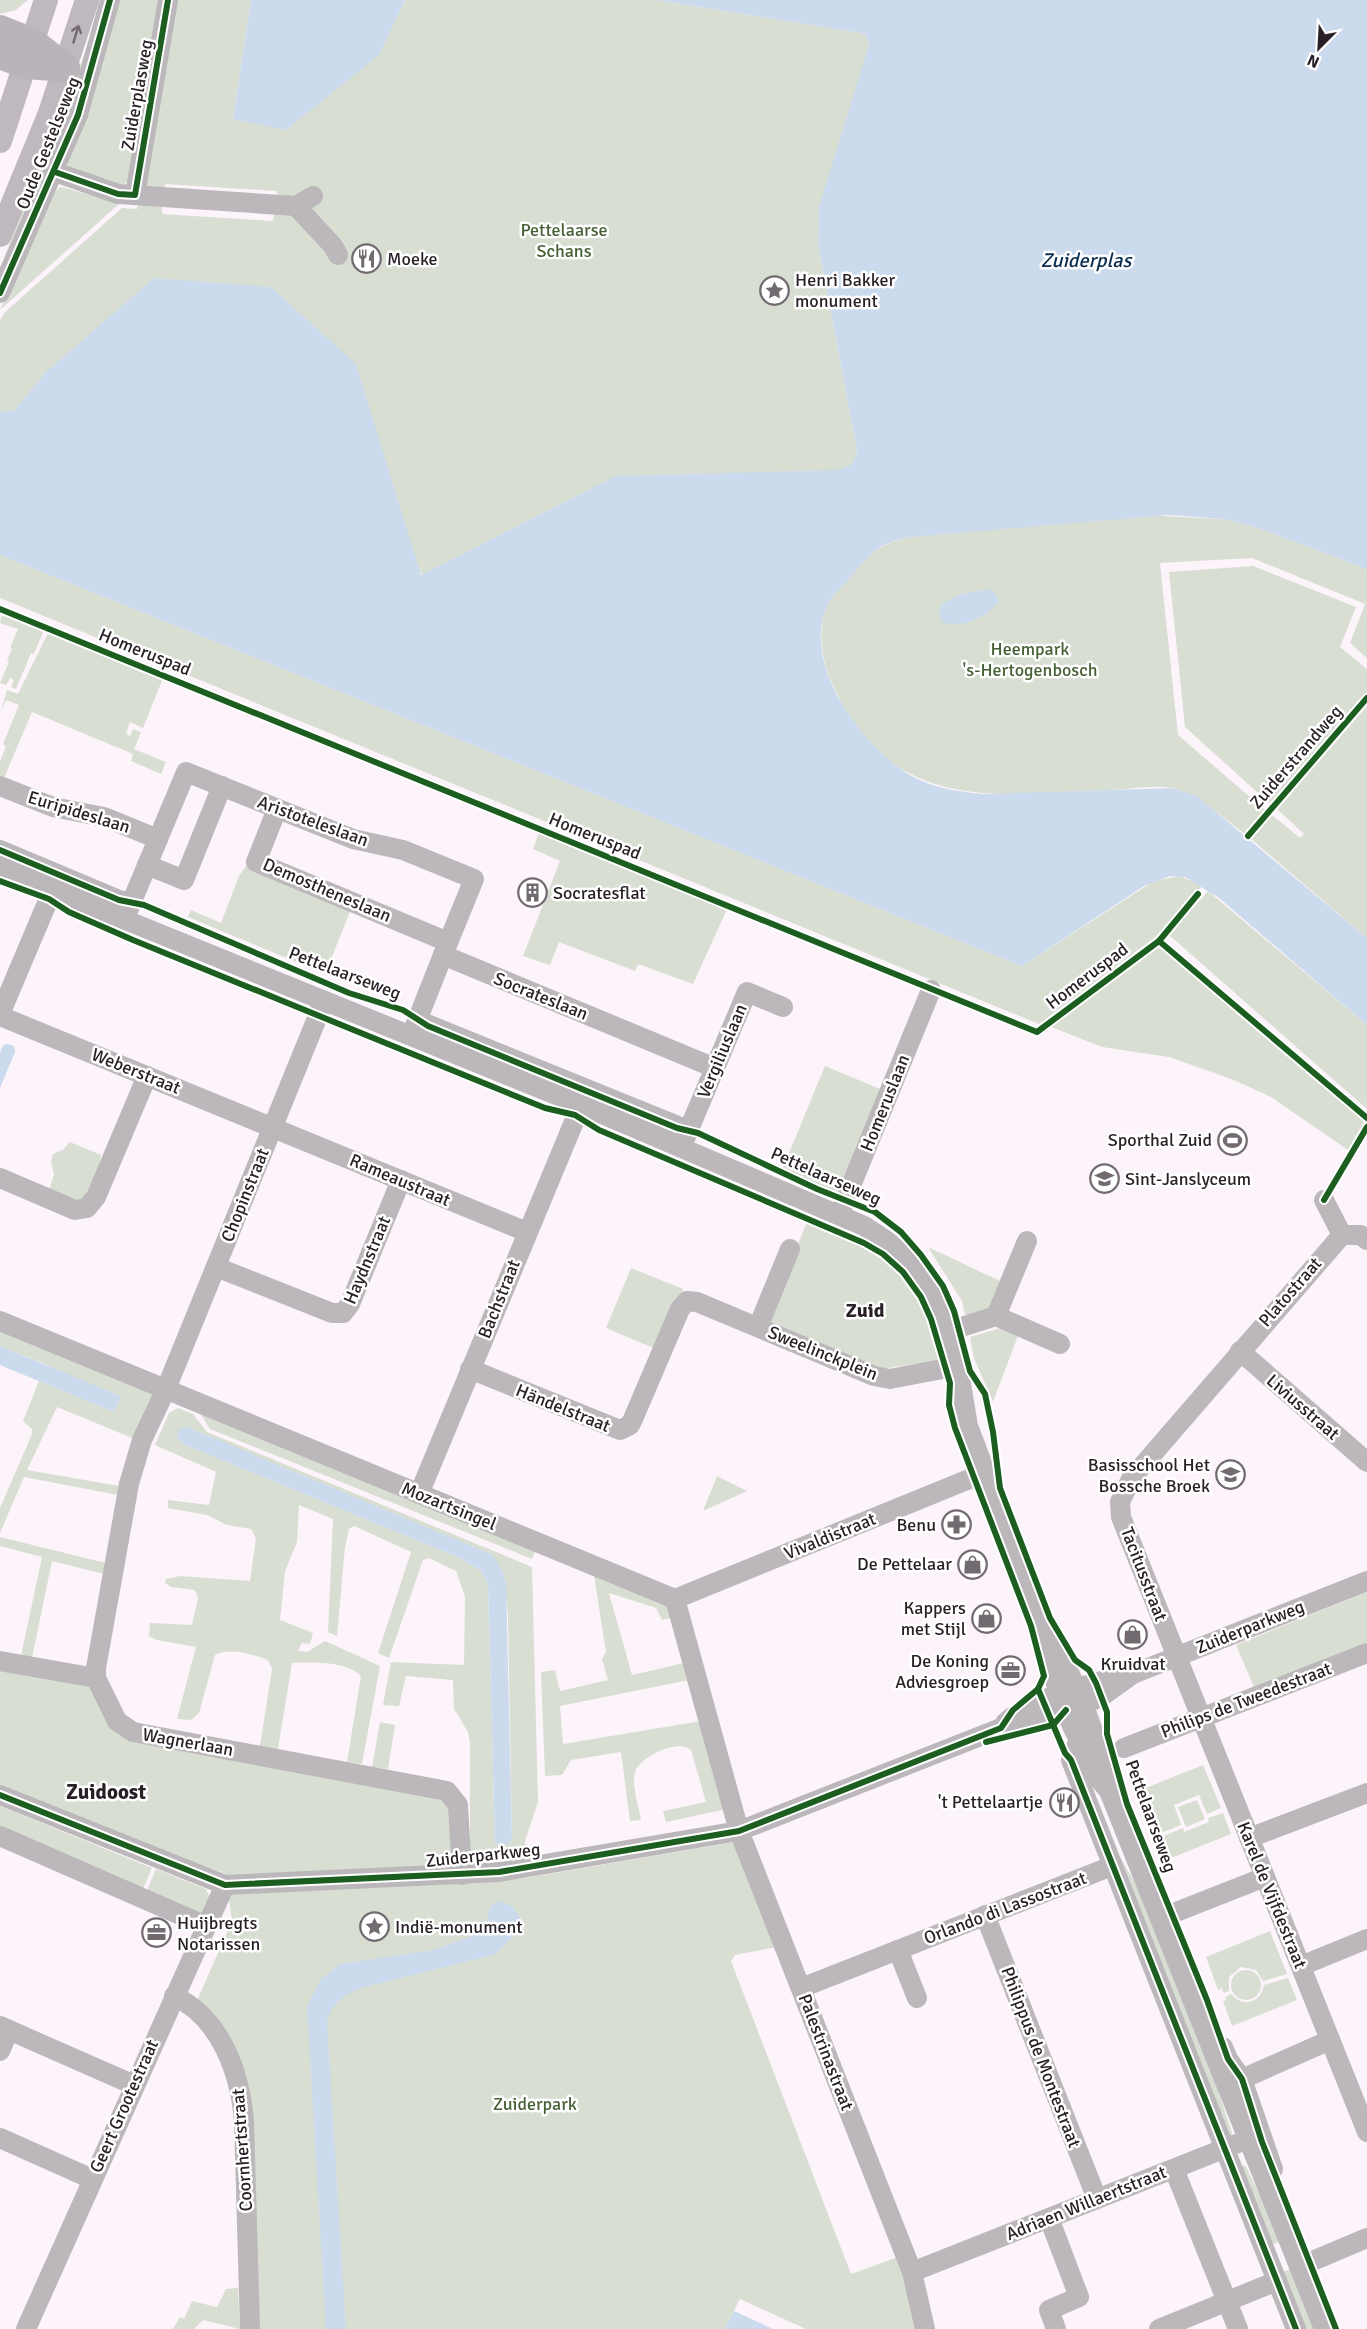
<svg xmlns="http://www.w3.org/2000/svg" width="1367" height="2329" viewBox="0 0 1367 2329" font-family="Signika,sans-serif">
  <rect width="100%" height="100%" fill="#fcf4fa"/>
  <g fill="#d8ded2" fill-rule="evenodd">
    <path d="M0,0H28L16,10L0,14Z"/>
    <path d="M116,0H163L131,180L119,187L68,171V160Z"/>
    <path d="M173,0H251L233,119L379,55L405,0H656L861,33L866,36L869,45L818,244L857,450L856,460L850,467L425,575L45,373L14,412H0V320L4,313L122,208L137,209L138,204L162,205V214L273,221L277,191L165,184L164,193L147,188L144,182Z"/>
    <path d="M85,53L91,62L0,288V268Z"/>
    <path d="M61,187L120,203L0,310L56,190Z"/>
    <path d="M1141,515L1224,519L1258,528L1367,569V658L1350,643L1365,604L1252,558L1160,563L1178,735L1265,810L1245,834C1226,820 1196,793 1173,788C1153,784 1121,790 1100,791C982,797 888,809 831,681C819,653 815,616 837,591C861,563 872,544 911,537Z"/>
    <path d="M0,555L1022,966L1154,881L1180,876L1202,886L1166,929L1039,1024L0,598Z"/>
    <path d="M1253,566L1356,607L1340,647L1367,669V692L1275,799L1269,803L1185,727L1169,572Z"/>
    <path d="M2,612L44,630L34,654L31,653L16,689L11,687L14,680L10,678L6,685L0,683L9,662L7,660L12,649L10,648L18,629L0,623Z"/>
    <path d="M49,631L163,678L143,728L130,722L126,734L130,736L133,729L141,732L134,749L166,762L161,774L131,761L133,754L32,712L4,778L0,775V762L6,746L3,744L19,705L6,700L0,714L7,690L18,694Z"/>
    <path d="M1367,704V938L1251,839L1271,814L1300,838L1304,834L1277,809Z"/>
    <path d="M539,833L727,909L693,984L638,964L635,971L559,942L550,965L523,956L560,861L533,849Z"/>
    <path d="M248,863L353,904L325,974L188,917L191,910L221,923L239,876Z"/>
    <path d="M1208,891L1367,1025V1109L1169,935Z"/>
    <path d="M1159,946L1364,1118L1363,1125L1348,1150L1271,1097L1234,1080L1169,1057L1102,1047L1049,1026L1150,950Z"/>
    <path d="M825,1066L885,1091L840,1197L782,1170Z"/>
    <path d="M70,1142L101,1155L95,1188L83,1206L48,1194L54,1174L51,1162L53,1154L63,1150Z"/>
    <path d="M807,1222C857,1243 910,1264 929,1320C933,1333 935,1348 938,1361L880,1369L767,1320Z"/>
    <path d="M928,1247L1000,1281L988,1309L965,1315L962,1301Z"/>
    <path d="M631,1268L683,1289L658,1350L606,1328Z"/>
    <path d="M0,1326L153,1394L137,1440L57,1407L27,1470L125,1487L123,1496L24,1477L0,1533V1508L32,1434V1429L23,1421L39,1381L114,1412L50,1366L0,1346Z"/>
    <path d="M1004,1327L1019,1333L993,1402L974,1358L970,1337Z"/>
    <path d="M178,1408L193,1414L207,1432L532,1567L538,1802L525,1841L526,1853L481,1859L470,1851V1743L468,1732L454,1709L453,1680L406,1676L399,1706L383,1705L391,1662L464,1665L465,1597L456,1571L429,1558L423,1560L389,1658L378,1653L411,1552L354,1526L349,1529L345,1547L337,1636L328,1632L333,1519L299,1505L297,1542L285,1571L280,1620L313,1633L310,1644L302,1643L298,1651L307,1652L325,1641L380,1666L362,1764L347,1762L361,1676C346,1661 312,1662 292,1663L278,1749L260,1746L272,1669L268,1660C253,1654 229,1647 215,1655L199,1713L191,1720L177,1719L196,1647L157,1640L149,1636L150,1623L192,1625L198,1598L195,1590L171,1587L165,1583L166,1579L180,1576L250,1581L256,1538L251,1529L227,1525L207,1515L168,1508V1500L209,1505L216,1472L155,1445L169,1413ZM183,1444L503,1572L508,1616L512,1838L509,1844H495L488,1584L480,1570L460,1558Z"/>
    <path d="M199,1411L536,1549L532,1559L210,1429Z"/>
    <path d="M717,1476L747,1491L703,1511Z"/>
    <path d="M0,1537L110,1564L108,1575L52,1561L32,1658L21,1656L42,1557L0,1546Z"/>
    <path d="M593,1569L665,1597L671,1618L662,1620L656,1608L609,1593L632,1675L684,1663L689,1680L560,1706L563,1744L701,1721L727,1809L666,1822L663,1811L706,1802L691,1750C677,1738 639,1758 635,1772C631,1785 639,1807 641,1820L630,1821L621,1752L571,1760L562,1775L545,1776L541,1672L555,1670L560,1691L608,1680L602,1659L606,1652Z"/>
    <path d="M1367,1592V1648L1256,1692L1236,1645Z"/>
    <path d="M0,1669L91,1687L112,1725L442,1796L450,1807L454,1883L525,1878L736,1842L777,1947L735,1955L731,1961L851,2274L898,2257L917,2329H806L740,2299L724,2329H256L249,2121L196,2003L232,1921L226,1874L160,1850L0,1785Z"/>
    <path d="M380,1722L395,1725L388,1769L372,1767Z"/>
    <path d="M1203,1765L1221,1808L1207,1814L1199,1795L1174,1805L1181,1825L1156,1835L1138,1791Z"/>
    <path d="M1197,1800L1205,1819L1186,1827L1178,1807Z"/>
    <path d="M0,1806L152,1868L142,1891L0,1829Z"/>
    <path d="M1223,1813L1231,1834L1166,1860L1159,1842L1163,1841L1161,1837L1183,1828L1184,1832L1209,1822L1208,1818Z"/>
    <path d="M1118,1854L1137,1886L1214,2078L1232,2133L1230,2138Z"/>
    <path d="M156,1869L206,1889L210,1898L203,1913L198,1915L146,1893Z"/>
    <path d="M1270,1931L1287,1974L1263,1981L1256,1970L1241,1967L1229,1977V1991L1223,1993L1222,1988L1218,1990L1206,1957Z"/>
    <circle cx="1246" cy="1985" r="15"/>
    <path d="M1288,1978L1297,2000L1232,2026L1223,2001L1226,2000L1225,1997L1231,1994C1243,2008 1261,2003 1264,1985Z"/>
    <path d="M1245,2165L1262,2199L1279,2242L1268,2246L1237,2168Z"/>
    <path d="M1290,2269L1314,2329H1300L1278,2274Z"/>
    <path d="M238,2288L240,2329L203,2320L194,2329H173L180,2317L184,2319L192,2301L217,2307L226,2289Z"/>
  </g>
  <g fill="#ccdaed">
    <path d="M251,0H405L379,55L286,130L233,119Z"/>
    <path d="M656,0H1367V569L1258,528L1224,519L1168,515L911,537C877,543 870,554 849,579C844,586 836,591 831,599C795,658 861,745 910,775C933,788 959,792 985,794L1173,788L1197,796L1367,938V1025L1219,898L1185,877L1170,876L1144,886L1022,966L0,555V412L14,411L45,373L154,278L271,287L356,364L421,575L616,476L835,470C850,467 855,465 857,450L818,244L819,207L869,45L866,36L861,33Z"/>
    <path d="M988,589L995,593L999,600C990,617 957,631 941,621L939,610L942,604L958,595Z"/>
    <path d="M8,1044L14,1046L15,1052L0,1088V1053L3,1045Z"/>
    <path d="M0,1346L121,1396L114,1412L0,1365Z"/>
    <path d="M187,1427L493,1555L503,1572L506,1584L512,1838L509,1844H495L488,1584L480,1570L460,1558L183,1444L177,1437L179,1429Z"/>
    <path d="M499,1901L512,1906L520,1917C519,1932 505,1946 493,1955L361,1988C344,1996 332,2003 327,2022L346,2329H326L307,2006L321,1979L341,1964L433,1950L467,1938L485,1927L490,1907Z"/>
    <path d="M734,2311L773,2329H724Z"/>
  </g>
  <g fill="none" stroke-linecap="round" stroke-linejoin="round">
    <g stroke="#bbb7ba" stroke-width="20">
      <path d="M55,172L118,194L296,206L313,196"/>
      <path d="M135,195L168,0"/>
      <path d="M296,206L333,246L338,255"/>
      <path d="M0,293L78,115L110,0"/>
      <path d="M0,786L53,807L104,817L158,839"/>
      <path d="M277,809L256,862L448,942"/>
      <path d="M0,850L119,900L131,902"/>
      <path d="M147,865L184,880L222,786"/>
      <path d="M0,869L581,1105L864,1226L887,1241L909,1261L929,1287L944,1318L958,1366L968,1426L1042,1621L1055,1681L1072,1726L1099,1779L1109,1791"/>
      <path d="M125,918L186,772L353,839L403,850L474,879L443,955L715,1068"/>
      <path d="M324,1001L166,1389L142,1440L129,1484L96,1668V1678L117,1721L133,1732L447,1791L458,1805L462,1875"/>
      <path d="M0,1014L53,889"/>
      <path d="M0,1016L527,1232"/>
      <path d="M417,1020L688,1130"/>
      <path d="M413,1031L443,955"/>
      <path d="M684,1141L747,992L783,1007"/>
      <path d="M0,1178L75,1210L87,1208L96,1197L147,1076"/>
      <path d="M1324,1200L1342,1235"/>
      <path d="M839,1215L931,990"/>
      <path d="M1342,1235L1131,1479L1120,1502L1121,1517L1367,2132"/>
      <path d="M1342,1235H1361L1367,1240"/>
      <path d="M216,1267L332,1313H343L350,1304L401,1180"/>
      <path d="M996,1316L1027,1241"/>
      <path d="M0,1321L675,1599L739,1831L912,2272L925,2329"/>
      <path d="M758,1327L790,1249"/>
      <path d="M949,1331L996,1316L1060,1344"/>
      <path d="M1240,1351L1367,1462"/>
      <path d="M470,1369L620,1430L630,1425L633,1419L680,1309L687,1301L697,1302L874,1376L890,1379L958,1366"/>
      <path d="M419,1494L581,1105"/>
      <path d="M675,1599L984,1473"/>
      <path d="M1054,1642C1078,1688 1100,1740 1109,1791L1324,2329"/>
      <path d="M0,1661L96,1678"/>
      <path d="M1005,1723C1028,1699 1100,1680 1133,1674L1367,1581"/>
      <path d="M1079,1739L1071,1760L1296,2329"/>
      <path d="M1124,1748L1367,1653"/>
      <path d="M0,1795L225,1885L499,1872L739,1831L1001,1728L1050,1718L1101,1697L1133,1674"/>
      <path d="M0,1836L206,1926"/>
      <path d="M1249,1838L1367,1793"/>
      <path d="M1171,1914L1265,1877"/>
      <path d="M985,1915L1097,2199"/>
      <path d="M898,1950L917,1998"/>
      <path d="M1301,1966L1367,1939"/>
      <path d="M801,1988L1112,1866"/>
      <path d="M174,1996C221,2018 240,2073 244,2121L250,2329"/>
      <path d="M0,2026L134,2085"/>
      <path d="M1223,2047L1228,2059L1242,2079L1273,2169"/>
      <path d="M0,2051L9,2030"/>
      <path d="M1242,2079L1330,2040"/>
      <path d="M0,2138L92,2179"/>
      <path d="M1174,2169L1238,2329"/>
      <path d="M1049,2218L1079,2297L1049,2310L1056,2329"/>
      <path d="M1310,2262L1367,2238"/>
      <path d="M912,2272L1236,2144"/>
      <path d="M26,2329L225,1885"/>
      <path d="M1159,2329L1277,2281"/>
    </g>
    <g stroke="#bfb8be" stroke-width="24">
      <path d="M0,141L46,0"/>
      <path d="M0,235L50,113L87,0"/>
    </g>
    <g stroke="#bab3b9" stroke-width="28">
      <path d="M0,29L33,42L66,68"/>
      <path d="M0,55L26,65L66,68"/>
    </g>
    <defs>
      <g id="cycleway">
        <path d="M55,172L118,194L135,195L168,0"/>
        <path d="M0,293L78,115L110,0"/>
        <path d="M0,609L1037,1032L1159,941L1198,894"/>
        <path d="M1248,836L1367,698"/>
        <path d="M0,850L119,900L144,905L349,993L403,1010L428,1026L677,1128L698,1133L817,1189L875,1212L901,1232L921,1255L943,1286L954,1311L970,1371L985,1394L993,1432L1000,1488L1050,1618L1075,1660L1089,1670L1096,1683L1107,1712V1734L1127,1804L1207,2000L1228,2059L1242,2079L1262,2142L1336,2329"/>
        <path d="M0,881L49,899L69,912L133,940L545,1108L575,1115L599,1130L864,1243L883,1254L903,1272L921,1297L931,1319L950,1383L949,1405L955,1428L1031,1626L1044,1676L1038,1689L1065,1753L1071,1760L1296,2329"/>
        <path d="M1159,941L1367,1118"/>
        <path d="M1324,1200L1367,1127"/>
        <path d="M986,1742L1053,1725L1066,1710"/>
        <path d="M0,1795L225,1885L499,1872L739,1831L1001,1728L1013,1710L1038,1689"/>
      </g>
    </defs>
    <use href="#cycleway" stroke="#fff" stroke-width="10"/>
    <use href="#cycleway" stroke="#1b5e20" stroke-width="6"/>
  </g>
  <defs><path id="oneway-shaft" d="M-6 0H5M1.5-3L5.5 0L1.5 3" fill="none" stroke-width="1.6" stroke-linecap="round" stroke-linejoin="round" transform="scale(1.5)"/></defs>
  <use stroke="#746c72" href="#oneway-shaft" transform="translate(76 34) rotate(-73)"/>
  <defs>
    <symbol id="restaurant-ring" viewBox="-11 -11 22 22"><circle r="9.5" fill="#fff" stroke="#726a71" stroke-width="1.5"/><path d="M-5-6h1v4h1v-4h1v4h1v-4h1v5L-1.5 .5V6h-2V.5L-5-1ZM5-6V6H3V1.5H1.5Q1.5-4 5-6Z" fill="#726a71"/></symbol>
    <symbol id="sight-ring" viewBox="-11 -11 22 22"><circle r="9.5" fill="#fff" stroke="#726a71" stroke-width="1.5"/><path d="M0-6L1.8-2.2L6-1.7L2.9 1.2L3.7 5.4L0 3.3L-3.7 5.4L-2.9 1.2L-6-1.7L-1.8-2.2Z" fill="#726a71"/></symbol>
    <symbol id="building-ring" viewBox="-11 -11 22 22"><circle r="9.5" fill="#fff" stroke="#726a71" stroke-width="1.5"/><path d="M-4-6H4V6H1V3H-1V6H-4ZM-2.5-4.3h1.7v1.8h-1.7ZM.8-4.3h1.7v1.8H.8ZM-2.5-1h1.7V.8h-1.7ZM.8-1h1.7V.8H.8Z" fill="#726a71"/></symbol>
    <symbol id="stadium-ring" viewBox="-11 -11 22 22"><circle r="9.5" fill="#fff" stroke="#726a71" stroke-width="1.5"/><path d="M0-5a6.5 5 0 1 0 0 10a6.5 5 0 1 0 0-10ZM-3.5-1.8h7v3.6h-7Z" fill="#726a71"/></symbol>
    <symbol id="school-ring" viewBox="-11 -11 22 22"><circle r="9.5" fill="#fff" stroke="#726a71" stroke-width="1.5"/><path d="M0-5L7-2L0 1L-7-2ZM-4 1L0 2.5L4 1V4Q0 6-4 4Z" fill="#726a71"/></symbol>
    <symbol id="pharmacy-ring" viewBox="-11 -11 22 22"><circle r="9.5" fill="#fff" stroke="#726a71" stroke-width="1.5"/><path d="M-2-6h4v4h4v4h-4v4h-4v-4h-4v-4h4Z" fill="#726a71"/></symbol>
    <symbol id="shop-ring" viewBox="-11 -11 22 22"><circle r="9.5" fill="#fff" stroke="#726a71" stroke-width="1.5"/><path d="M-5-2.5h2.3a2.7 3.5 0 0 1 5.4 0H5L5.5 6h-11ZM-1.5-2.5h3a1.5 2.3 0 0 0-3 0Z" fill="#726a71"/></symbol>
    <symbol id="office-ring" viewBox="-11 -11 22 22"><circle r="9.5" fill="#fff" stroke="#726a71" stroke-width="1.5"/><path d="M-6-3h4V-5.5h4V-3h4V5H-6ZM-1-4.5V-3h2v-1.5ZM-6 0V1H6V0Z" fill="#726a71"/></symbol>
  </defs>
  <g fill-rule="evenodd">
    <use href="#restaurant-ring" x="350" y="242" width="33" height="33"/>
    <use href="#sight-ring" x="758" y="274" width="33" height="33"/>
    <use href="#building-ring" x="516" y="876" width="33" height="33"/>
    <use href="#stadium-ring" x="1216" y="1124" width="33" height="33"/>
    <use href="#school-ring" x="1088" y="1162" width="33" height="33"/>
    <use href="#school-ring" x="1214" y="1458" width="33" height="33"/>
    <use href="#pharmacy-ring" x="940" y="1508" width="33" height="33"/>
    <use href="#shop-ring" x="956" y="1548" width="33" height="33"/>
    <use href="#shop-ring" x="970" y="1602" width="33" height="33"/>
    <use href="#shop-ring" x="1116" y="1618" width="33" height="33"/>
    <use href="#office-ring" x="994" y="1654" width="33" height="33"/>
    <use href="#restaurant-ring" x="1048" y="1786" width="33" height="33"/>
    <use href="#sight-ring" x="358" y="1910" width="33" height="33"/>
    <use href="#office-ring" x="140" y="1916" width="33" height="33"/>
  </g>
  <g text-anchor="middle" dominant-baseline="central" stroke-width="5" stroke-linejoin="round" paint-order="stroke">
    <g font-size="18" fill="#281f27" stroke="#fff">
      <text transform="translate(137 95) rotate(-80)">Zuiderplasweg</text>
      <text transform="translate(48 143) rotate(-68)">Oude Gestelseweg</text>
      <text transform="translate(145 652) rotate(22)">Homeruspad</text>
      <text transform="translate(1296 757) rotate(-49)">Zuiderstrandweg</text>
      <text transform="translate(79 812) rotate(17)">Euripideslaan</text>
      <text transform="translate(313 821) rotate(20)">Aristoteleslaan</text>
      <text transform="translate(595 836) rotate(22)">Homeruspad</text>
      <text transform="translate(327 890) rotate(23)">Demostheneslaan</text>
      <text transform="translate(345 973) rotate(21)">Pettelaarseweg</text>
      <text transform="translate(1087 976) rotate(-37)">Homeruspad</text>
      <text transform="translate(541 996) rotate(22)">Socrateslaan</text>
      <text transform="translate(722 1051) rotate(-67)">Vergiliuslaan</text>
      <text transform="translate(136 1071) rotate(22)">Weberstraat</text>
      <text transform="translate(885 1103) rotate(-68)">Homeruslaan</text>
      <text transform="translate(826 1176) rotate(24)">Pettelaarseweg</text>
      <text transform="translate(400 1180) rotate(23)">Rameaustraat</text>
      <text transform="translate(245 1195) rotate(-68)">Chopinstraat</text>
      <text transform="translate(367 1260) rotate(-67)">Haydnstraat</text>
      <text transform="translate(1290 1292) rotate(-49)">Platostraat</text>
      <text transform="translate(499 1299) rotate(-68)">Bachstraat</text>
      <text transform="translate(823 1353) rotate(22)">Sweelinckplein</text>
      <text transform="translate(1303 1407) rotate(41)">Liviusstraat</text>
      <text transform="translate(563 1408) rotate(22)">Händelstraat</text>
      <text transform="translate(449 1506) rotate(22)">Mozartsingel</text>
      <text transform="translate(830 1536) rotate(-22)">Vivaldistraat</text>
      <text transform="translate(1144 1574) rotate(69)">Tacitusstraat</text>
      <text transform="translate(1250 1627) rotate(-22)">Zuiderparkweg</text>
      <text transform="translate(1246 1700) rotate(-21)">Philips de Tweedestraat</text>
      <text transform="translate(188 1742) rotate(10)">Wagnerlaan</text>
      <text transform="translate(1151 1816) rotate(70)">Pettelaarseweg</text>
      <text transform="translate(483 1855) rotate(-6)">Zuiderparkweg</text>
      <text transform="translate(1272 1895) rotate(68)">Karel de Vijfdestraat</text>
      <text transform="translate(1005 1908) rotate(-21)">Orlando di Lassostraat</text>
      <text transform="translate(826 2052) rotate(69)">Palestrinastraat</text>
      <text transform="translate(1041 2057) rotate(69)">Philippus de Montestraat</text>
      <text transform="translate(124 2106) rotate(-66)">Geert Grootestraat</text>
      <text transform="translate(242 2150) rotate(-94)">Coornhertstraat</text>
      <text transform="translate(1086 2203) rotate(-22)">Adriaen Willaertstraat</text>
    </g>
    <g font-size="18" fill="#476136" stroke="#fff">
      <text x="564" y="230">Pettelaarse<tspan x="564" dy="21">Schans</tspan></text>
      <text x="1030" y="649">Heempark<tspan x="1030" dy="21">'s-Hertogenbosch</tspan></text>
      <text x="535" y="2104">Zuiderpark</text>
    </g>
    <g font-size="18" fill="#281f27" stroke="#fff" text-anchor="end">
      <text x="387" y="259" text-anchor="start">Moeke</text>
      <text x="795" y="280" text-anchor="start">Henri Bakker<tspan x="795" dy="21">monument</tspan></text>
      <text x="553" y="893" text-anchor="start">Socratesflat</text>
      <text x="1212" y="1140">Sporthal Zuid</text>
      <text x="1125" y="1179" text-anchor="start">Sint-Janslyceum</text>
      <text x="1210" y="1465">Basisschool Het<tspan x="1210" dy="21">Bossche Broek</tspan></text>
      <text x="936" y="1525">Benu</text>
      <text x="952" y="1564">De Pettelaar</text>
      <text x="966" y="1608">Kappers<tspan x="966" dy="21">met Stijl</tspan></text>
      <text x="989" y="1661">De Koning<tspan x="989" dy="21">Adviesgroep</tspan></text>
      <text x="1133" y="1664" text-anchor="middle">Kruidvat</text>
      <text x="1043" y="1802">'t Pettelaartje</text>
      <text x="177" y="1923" text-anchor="start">Huijbregts<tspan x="177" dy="21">Notarissen</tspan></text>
      <text x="395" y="1927" text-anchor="start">Indië-monument</text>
    </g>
    <g font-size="20" font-style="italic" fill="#0b2e50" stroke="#fff">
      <text x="1086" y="260">Zuiderplas</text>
    </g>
    <g font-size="20" font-weight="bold" fill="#281f27" stroke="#fff">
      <text x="865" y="1310">Zuid</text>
    </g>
    <g font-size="21" font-weight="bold" fill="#281f27" stroke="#fff">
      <text x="106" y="1792">Zuidoost</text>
    </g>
  </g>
  <g transform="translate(1319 48) rotate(204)" stroke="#ffffff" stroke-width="4.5" paint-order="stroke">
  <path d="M0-4.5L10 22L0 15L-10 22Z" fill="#281f27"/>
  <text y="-9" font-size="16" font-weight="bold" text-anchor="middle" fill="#281f27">N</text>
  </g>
</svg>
